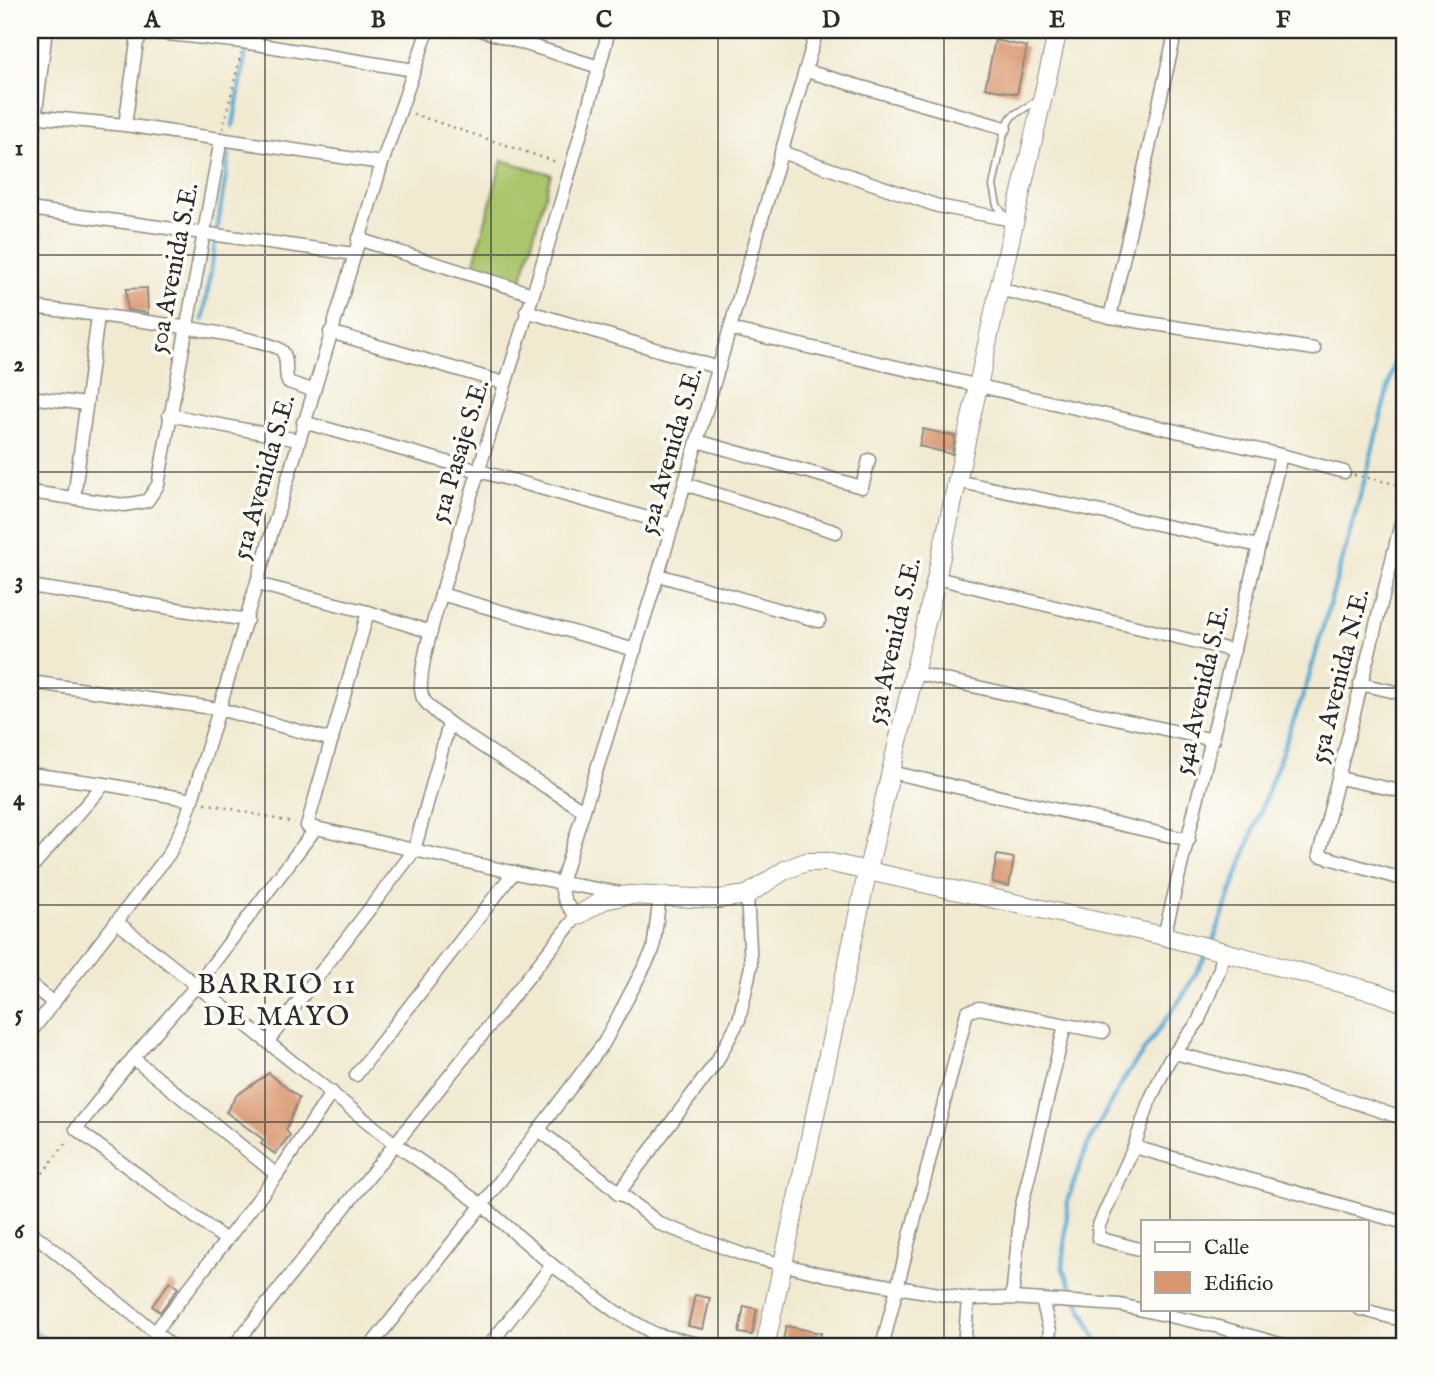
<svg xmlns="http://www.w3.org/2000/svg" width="1435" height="1377" viewBox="0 0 1435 1377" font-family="'IM FELL English',serif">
  <rect width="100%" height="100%" fill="#fdfcf7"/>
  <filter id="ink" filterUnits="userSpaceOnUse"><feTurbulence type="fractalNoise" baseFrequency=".0143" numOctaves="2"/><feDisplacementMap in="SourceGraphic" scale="14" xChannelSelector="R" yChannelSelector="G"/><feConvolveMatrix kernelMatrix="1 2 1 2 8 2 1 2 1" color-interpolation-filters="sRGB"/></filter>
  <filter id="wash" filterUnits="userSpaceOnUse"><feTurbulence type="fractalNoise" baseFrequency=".00686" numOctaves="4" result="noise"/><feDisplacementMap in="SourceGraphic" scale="28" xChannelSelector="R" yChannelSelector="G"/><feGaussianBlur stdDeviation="1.57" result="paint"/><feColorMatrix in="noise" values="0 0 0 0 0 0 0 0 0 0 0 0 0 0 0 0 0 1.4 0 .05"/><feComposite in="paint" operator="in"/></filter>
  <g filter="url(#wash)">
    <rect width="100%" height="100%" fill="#f1ead1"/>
    <path fill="#aac56c" stroke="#6a784c" stroke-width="2" d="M502,160L551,174L521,283L472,270Z"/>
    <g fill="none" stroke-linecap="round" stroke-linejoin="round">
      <g stroke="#59aad4" stroke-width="4.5">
        <path d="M250,31V30"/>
        <path d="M233,126L246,50"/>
        <path d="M203,320L229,155"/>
        <path d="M1212,944L1307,684L1367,472L1405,320"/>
        <path d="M30,1329L57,1347"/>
        <path d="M1102,1347L1094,1335L1063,1269L1068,1199L1087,1146L1124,1079L1184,994L1208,952"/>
      </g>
    </g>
    <g id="blocks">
      <g fill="#d9976f">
        <path d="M995,40L1027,47L1017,94L985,88Z"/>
        <path d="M147,288L148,313L127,310L126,289Z"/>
        <path d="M923,429L955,436L952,454L919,446Z"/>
        <path d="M997,855L1014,858L1009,886L992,882Z"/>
        <path d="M269,1073L299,1098L286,1130L290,1135L275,1154L261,1144L264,1140L226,1112L237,1095Z"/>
        <path d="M170,1281L178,1288L160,1312L152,1306Z"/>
        <path d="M695,1295L710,1298L703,1329L688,1326Z"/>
        <path d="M744,1306L757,1309L752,1335L739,1333Z"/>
        <path d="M786,1326L821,1333L819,1347L782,1345Z"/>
      </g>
    </g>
  </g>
  <g filter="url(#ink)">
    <use href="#blocks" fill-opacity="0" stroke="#8e8a7e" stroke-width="2"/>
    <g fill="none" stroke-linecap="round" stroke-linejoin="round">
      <defs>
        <path id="lane" d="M1007,219L997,205L993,186L1005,128L1012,116L1038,100"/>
        <g id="street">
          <path d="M481,30L599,67"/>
          <path d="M1021,30L1056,38"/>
          <path d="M806,71L1005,128"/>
          <path d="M30,116L125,125L382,163"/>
          <path d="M125,125L137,42L142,35L149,32L243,42L414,70"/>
          <path d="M781,152L938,206L1007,219"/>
          <path d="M30,161L46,30"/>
          <path d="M30,209L354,254"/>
          <path d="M358,239L532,294"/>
          <path d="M999,289L1110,317L1314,349"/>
          <path d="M30,307C65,311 268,334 282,351C289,359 284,372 288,382L312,390"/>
          <path d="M526,311L719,368"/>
          <path d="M1110,317L1176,30"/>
          <path d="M730,329L1281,455L1344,472"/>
          <path d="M330,332L504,383"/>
          <path d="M30,397L86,404"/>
          <path d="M169,415L298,440"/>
          <path d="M303,422L673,525"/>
          <path d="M697,441L862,487L869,460"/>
          <path d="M957,481L1259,546"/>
          <path d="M685,484L836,532"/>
          <path d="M30,492L124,505L147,501L158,485L221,139"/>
          <path d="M74,498L98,316"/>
          <path d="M1405,507L1319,855L1405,880"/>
          <path d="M658,575L819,621"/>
          <path d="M937,578L1234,651"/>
          <path d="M257,584L368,612L431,632"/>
          <path d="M30,586L247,620"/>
          <path d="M441,594L635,650"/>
          <path d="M368,612L307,826L561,883L620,893"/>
          <path d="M915,673L1213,740"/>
          <path d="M30,682L219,709L332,740"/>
          <path d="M1360,684L1405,694"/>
          <path d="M891,772L1189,840"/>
          <path d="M30,774L104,784L192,800"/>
          <path d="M1339,778L1405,792"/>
          <path d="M583,810C554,791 434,721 423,698C413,678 442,593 449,569C502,389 562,211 609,30"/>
          <path d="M30,869L104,784"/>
          <path d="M117,922L394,1143L482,1205L552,1265L616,1312L655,1334L712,1347"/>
          <path d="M1164,936L1281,455"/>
          <path d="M30,984L54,1003"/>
          <path d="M30,1033L169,854L184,824L192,800L382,163L428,30"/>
          <path d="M268,1041L414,851L449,724"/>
          <path d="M1174,1053L1305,1086L1405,1119"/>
          <path d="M133,1058L277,1175"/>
          <path d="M356,1075L514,872"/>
          <path d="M539,1130L660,1224L744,1255L826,1275L968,1299L1012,1298L1120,1305L1219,1327L1291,1347"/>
          <path d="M1134,1147L1405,1223"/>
          <path d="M618,1194L717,1061L739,1020L751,966L747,895"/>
          <path d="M30,1231L173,1347"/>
          <path d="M226,1240L76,1129L133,1058L197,985L316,828"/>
          <path d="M1143,1250L1098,1238L1099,1225L1134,1147L1149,1102L1168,1062L1198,1022L1220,968L1223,951"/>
          <path d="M1012,1298L1021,1209L1065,1025"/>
          <path d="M1042,1300L1050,1331L1047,1347"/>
          <path d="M1360,1309L1405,1321"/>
          <path d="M155,1332L277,1175L332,1092"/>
          <path d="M233,1347L577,916C566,905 562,898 561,883L658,575L817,30"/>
          <path d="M370,1347L482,1205L604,1043L653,950L660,895"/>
          <path d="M488,1347L552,1265"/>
          <path d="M647,1347L655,1334"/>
          <path d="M882,1347L967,1012L979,1008L1103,1032"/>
          <path d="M964,1347L968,1299"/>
        </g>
        <g id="secondary">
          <path d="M577,916L604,900L628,895L718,899L747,895L785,870L806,862H827L1164,936L1378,993L1405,1003"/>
          <path d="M765,1347L868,869L933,593L999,289L1058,30"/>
        </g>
      </defs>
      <use href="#lane" stroke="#8e8a7e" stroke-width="9"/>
      <use href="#street" stroke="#8e8a7e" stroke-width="15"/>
      <use href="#secondary" stroke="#8e8a7e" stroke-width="20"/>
      <g stroke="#8e8a7e" stroke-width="2.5" stroke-dasharray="2 5" stroke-linecap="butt">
        <path d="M413,114L559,163"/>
        <path d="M223,129L241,53"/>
        <path d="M1354,475L1405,486"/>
        <path d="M205,803L294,823"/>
        <path d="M30,1190L68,1140"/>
      </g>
      <use href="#lane" stroke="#fff" stroke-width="6"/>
      <use href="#street" stroke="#fff" stroke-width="12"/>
      <use href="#secondary" stroke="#fff" stroke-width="18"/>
    </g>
  </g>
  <path fill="none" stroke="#2b2b2b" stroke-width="2" stroke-opacity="0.55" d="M265,30V1347M491,30V1347M718,30V1347M944,30V1347M1170,30V1221M30,255H1405M30,472H1405M30,688H1405M30,905H1405M30,1122H1405M1170,1309V1347"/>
  <g text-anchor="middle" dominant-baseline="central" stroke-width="7" stroke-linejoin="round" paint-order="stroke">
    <g font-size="26" fill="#2b2b2b" stroke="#fdfcf7">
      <text transform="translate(174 268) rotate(-79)">50a Avenida S.E.</text>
      <text transform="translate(460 451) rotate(-73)">51a Pasaje S.E.</text>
      <text transform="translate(671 451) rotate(-74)">52a Avenida S.E.</text>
      <text transform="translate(264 477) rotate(-74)">51a Avenida S.E.</text>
      <text transform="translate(894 641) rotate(-77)">53a Avenida S.E.</text>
      <text transform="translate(1340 676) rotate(-76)">55a Avenida N.E.</text>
      <text transform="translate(1202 690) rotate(-77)">54a Avenida S.E.</text>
    </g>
    <g font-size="28" letter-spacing="2" fill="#2b2b2b" stroke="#fdfcf7">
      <text x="277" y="985">BARRIO 11<tspan x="277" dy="32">DE MAYO</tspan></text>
    </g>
  </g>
  <rect width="1435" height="1377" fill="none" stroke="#fdfcf7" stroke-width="77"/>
  <rect x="1141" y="1220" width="228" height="91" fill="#fdfcf7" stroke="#a9a8a5" stroke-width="2"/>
  <rect x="1155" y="1242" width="35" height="10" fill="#ffffff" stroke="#a9a8a5" stroke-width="2"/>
  <text x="1204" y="1254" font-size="21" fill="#2b2b2b">Calle</text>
  <rect x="1155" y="1272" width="35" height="21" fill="#d9976f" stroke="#a9a8a5" stroke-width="2"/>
  <text x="1204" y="1290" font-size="21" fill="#2b2b2b">Edificio</text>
  <rect x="38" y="38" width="1358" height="1300" fill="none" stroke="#2b2b2b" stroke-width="2.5"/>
  <g font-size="23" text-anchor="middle" font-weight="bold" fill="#2b2b2b">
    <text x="152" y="27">A</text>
    <text x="378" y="27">B</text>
    <text x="604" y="27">C</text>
    <text x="831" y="27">D</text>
    <text x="1057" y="27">E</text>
    <text x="1283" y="27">F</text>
    <text x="19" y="155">1</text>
    <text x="19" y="371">2</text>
    <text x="19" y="588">3</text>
    <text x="19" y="805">4</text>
    <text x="19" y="1021">5</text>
    <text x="19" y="1238">6</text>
  </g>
</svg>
